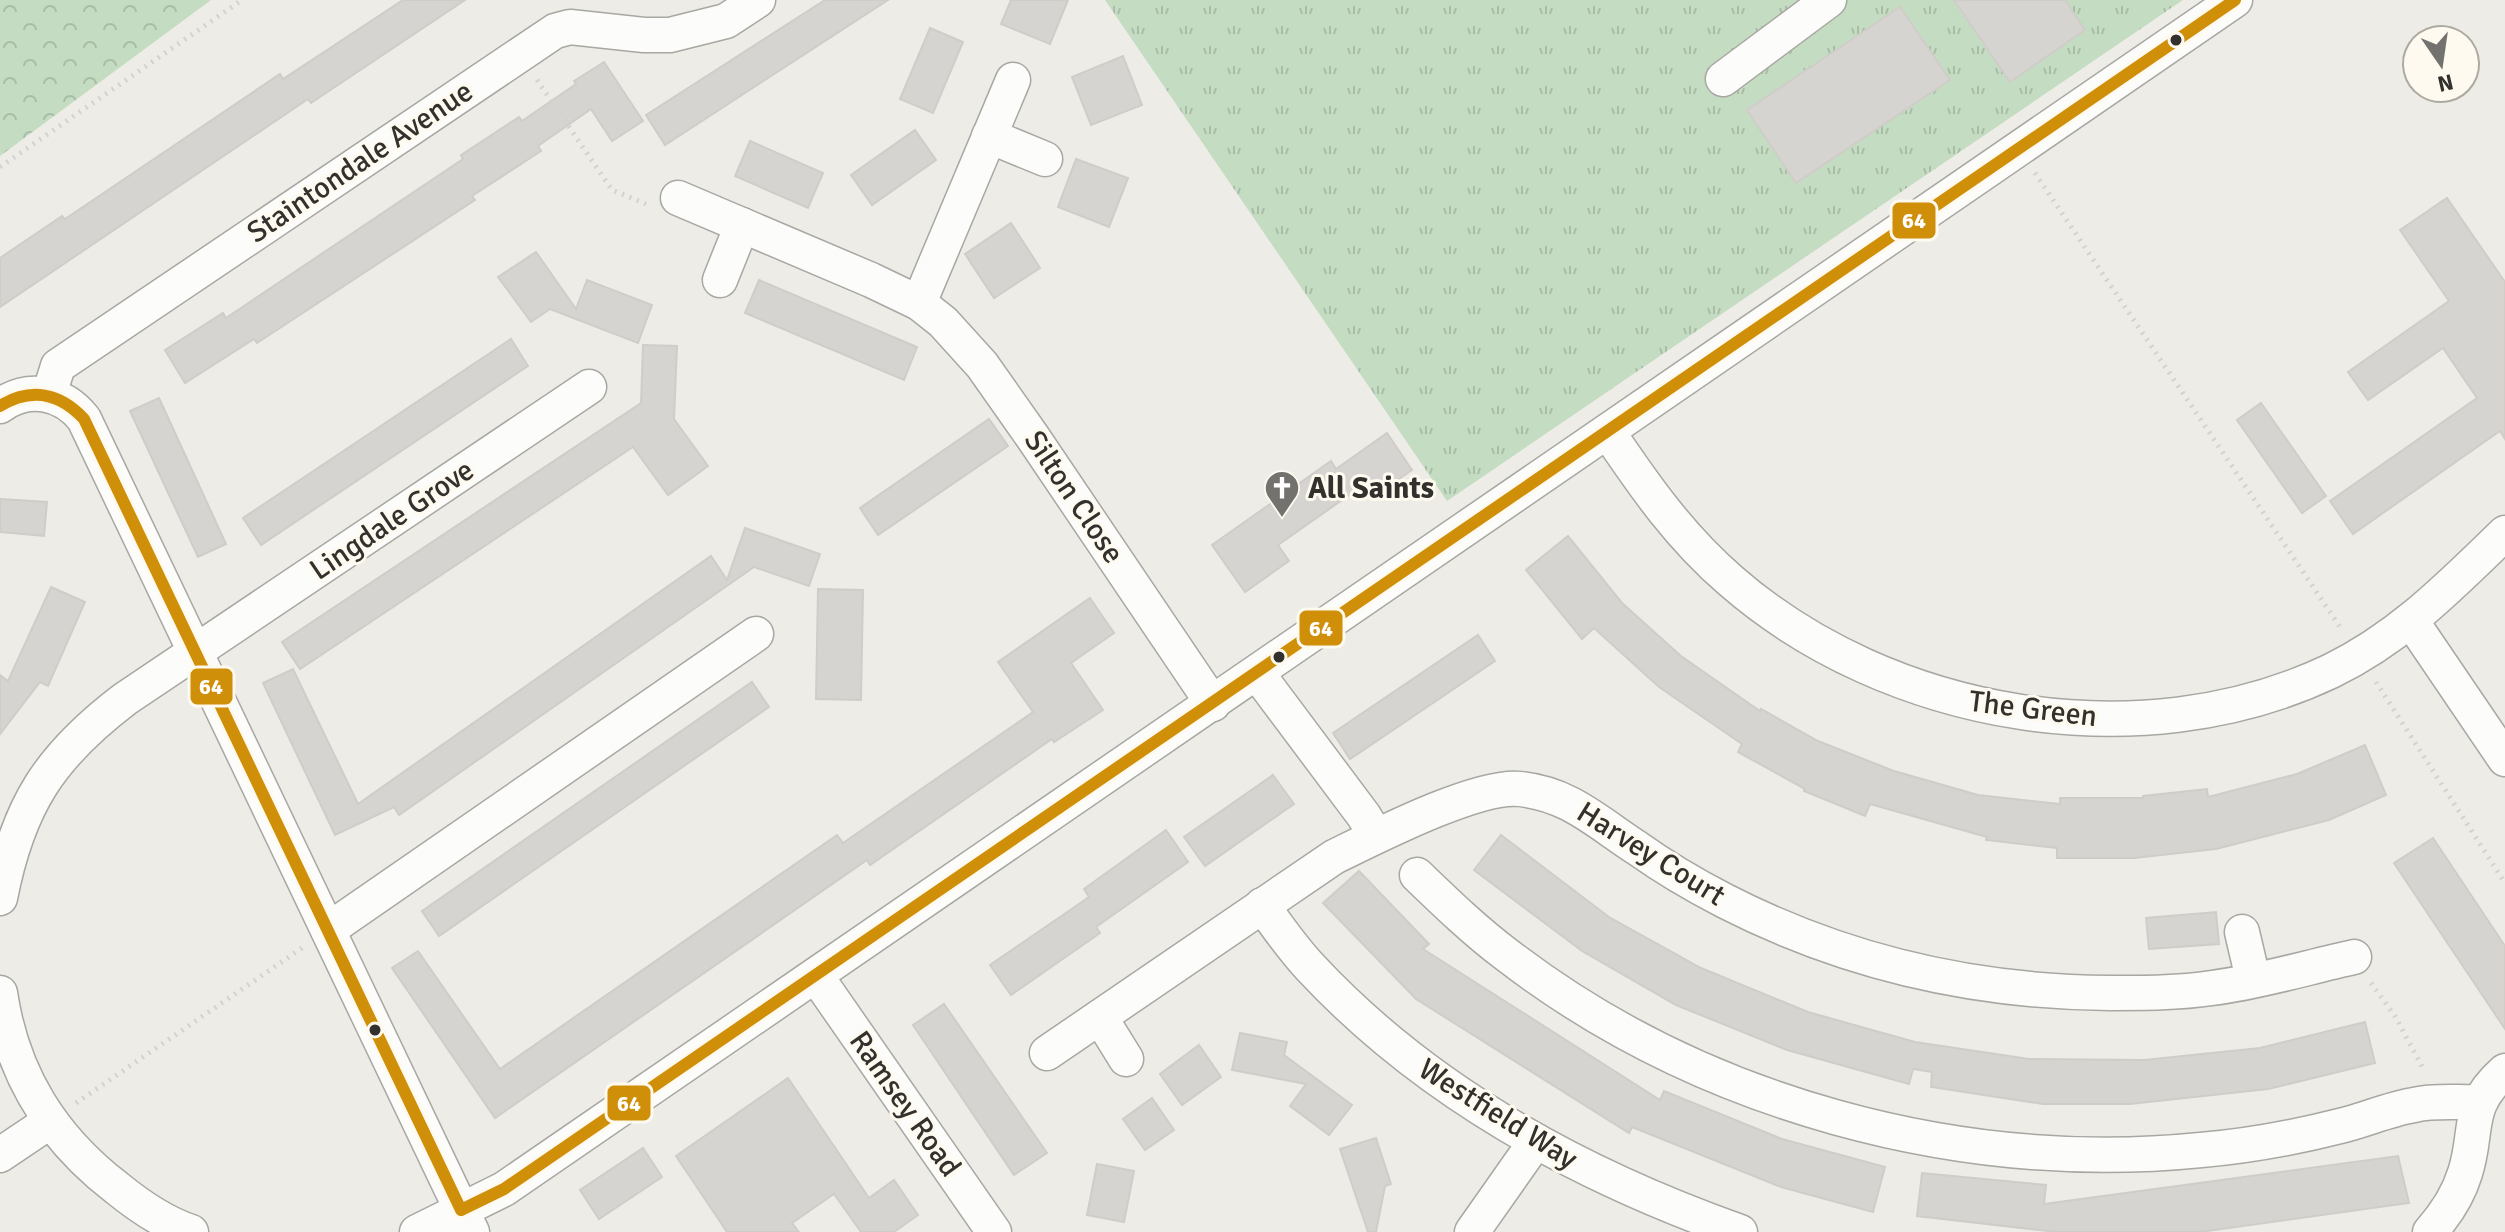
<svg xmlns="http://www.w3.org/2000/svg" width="2505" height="1232" viewBox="0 0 2505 1232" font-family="Signika,sans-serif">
  <defs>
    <pattern id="forest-crowns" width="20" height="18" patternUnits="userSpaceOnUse" patternTransform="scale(2)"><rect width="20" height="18" fill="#c4dcc1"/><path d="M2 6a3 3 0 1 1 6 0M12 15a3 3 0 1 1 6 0" fill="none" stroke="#a9bda6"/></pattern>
    <pattern id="park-tufts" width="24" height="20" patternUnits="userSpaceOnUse" patternTransform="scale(2)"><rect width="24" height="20" fill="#c4dcc1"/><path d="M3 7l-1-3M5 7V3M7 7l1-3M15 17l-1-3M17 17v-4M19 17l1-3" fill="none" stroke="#a9bda6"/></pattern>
  </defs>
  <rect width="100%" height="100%" fill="#eeece6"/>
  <path fill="url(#forest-crowns)" d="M0,0H211L0,156Z"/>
  <path fill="url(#park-tufts)" d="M1105,0H2183L1447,501Z"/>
  <g fill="#d6d4d0" stroke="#d0cdc9" stroke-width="2">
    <path d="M403,0H465L311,103L308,99L0,307V258L62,216L65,219L280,74L283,79Z"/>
    <path d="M825,0H888L665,145L646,115Z"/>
    <path d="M1011,0H1068L1050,44L1001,24Z"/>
    <path d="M1954,0H2065L2085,30L2010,82Z"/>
    <path d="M1900,7L1950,80L1796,183L1747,110Z"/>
    <path d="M930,28L963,42L933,113L900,99Z"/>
    <path d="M1123,56L1142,105L1091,125L1072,77Z"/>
    <path d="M604,62L643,121L612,141L591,109L538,146L541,151L472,196L475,200L257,343L254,339L185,383L165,350L223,313L226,318L463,159L461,155L519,117L522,121L576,84L574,81Z"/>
    <path d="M915,130L936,160L872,205L851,175Z"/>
    <path d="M750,141L823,173L808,208L735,176Z"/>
    <path d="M1076,159L1128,178L1109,227L1058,207Z"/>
    <path d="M2447,198L2505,282V439L2500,431L2353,534L2330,501L2477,398L2443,348L2368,400L2348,372L2449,301L2400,230Z"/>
    <path d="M1011,223L1040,268L994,298L965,254Z"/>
    <path d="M536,252L576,309L587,280L652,305L638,343L550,309L531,322L498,277Z"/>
    <path d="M759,280L917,347L904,380L745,313Z"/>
    <path d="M511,339L528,366L261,545L243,518Z"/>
    <path d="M643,345L677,346L674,419L708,466L668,495L633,447L300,669L282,642L641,403Z"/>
    <path d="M159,398L226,544L198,557L130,411Z"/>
    <path d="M2261,403L2326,496L2302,513L2237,420Z"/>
    <path d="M989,419L1008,446L878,535L860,508Z"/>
    <path d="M1387,433L1412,470L1371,498L1362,486L1278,545L1289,561L1245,592L1212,545L1331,461L1336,469Z"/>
    <path d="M0,499L47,502L44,536L0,532Z"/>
    <path d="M745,528L820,554L809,586L754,567L399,815L394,807L335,835L263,683L293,669L358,804L711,556L727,580Z"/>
    <path d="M1568,536L1622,603L1681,656L1760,711L1761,709L1818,741L1894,771L1978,795L2060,804V798H2143V796L2207,789L2208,797L2297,774L2365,745L2386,795L2329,820L2216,849L2134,858H2057V848L1986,840L1987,837L1870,804L1865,816L1804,791L1805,789L1738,752L1742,744L1659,687L1594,628L1582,639L1526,570Z"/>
    <path d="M51,587L85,602L48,686L40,682L0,734V675L8,681Z"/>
    <path d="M818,589L863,590L861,700L816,699Z"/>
    <path d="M1090,598L1114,633L1071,663L1103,710L1054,742L1052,739L870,865L867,860L495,1118L392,968L418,951L500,1069L837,835L843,843L1033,712L998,662Z"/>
    <path d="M1478,635L1495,661L1350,759L1333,733Z"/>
    <path d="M752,682L769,707L439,936L422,911Z"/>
    <path d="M1273,775L1294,804L1205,866L1184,837Z"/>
    <path d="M1166,830L1188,862L1096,927L1100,933L1011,995L990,965L1089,897L1084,889Z"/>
    <path d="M1501,835L1609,917L1701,968L1808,1012L1915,1042L2029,1059L2144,1060L2260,1048L2365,1022L2375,1063L2268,1089L2130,1104H2043L1931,1087L1932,1072L1913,1069L1909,1084L1787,1050L1676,1005L1582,951L1474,870Z"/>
    <path d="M2433,838L2505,946V1029L2394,863Z"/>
    <path d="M1359,871L1429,944L1423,949L1660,1100L1664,1091L1782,1139L1885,1167L1873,1212L1781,1187L1632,1127L1629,1133L1416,999L1323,903Z"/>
    <path d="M2216,912L2219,944L2149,949L2146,918Z"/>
    <path d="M944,1004L1047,1153L1014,1175L913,1025Z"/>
    <path d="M1240,1033L1287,1042L1284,1055L1352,1105L1329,1135L1290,1106L1306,1084L1232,1070Z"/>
    <path d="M1199,1045L1221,1077L1182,1105L1160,1074Z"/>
    <path d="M788,1078L869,1198L894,1180L918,1215L894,1232H861L834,1194L792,1223L799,1232H727L676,1156Z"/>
    <path d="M1152,1098L1174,1130L1145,1150L1123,1119Z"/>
    <path d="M1376,1138L1391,1184L1385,1186L1376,1232H1368L1340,1149Z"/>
    <path d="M643,1148L662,1177L599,1219L580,1190Z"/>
    <path d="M2398,1156L2409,1203L2200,1232H2057L1917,1216L1922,1173L2046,1185L2044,1204Z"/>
    <path d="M1097,1164L1134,1171L1124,1222L1087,1215Z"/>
  </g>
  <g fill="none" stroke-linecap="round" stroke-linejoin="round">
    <defs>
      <g id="minor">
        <path d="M1723,79L1829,0"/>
        <path d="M989,136L1045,159"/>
        <path d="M678,198L871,280L919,303L943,322L982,365L1032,436L1213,704"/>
        <path d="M720,280L742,225"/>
        <path d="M919,303L1013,80"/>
        <path d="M49,395L58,366L555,31L570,27L644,35H670L726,21L758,0"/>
        <path d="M0,406C28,385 63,392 84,419L472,1232"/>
        <path d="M1608,432C1645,487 1680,537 1731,581C1888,718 2140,762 2331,671C2401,637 2450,586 2505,533"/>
        <path d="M2412,622L2505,759"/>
        <path d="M1257,673L1364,816L1376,836"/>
        <path d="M1417,875C1446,903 1475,931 1507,955C1701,1104 1959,1174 2201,1150C2250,1146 2297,1137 2344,1125C2367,1119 2390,1109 2414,1105C2434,1100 2459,1103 2480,1102"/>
        <path d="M0,898C18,805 50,756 125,699L589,387"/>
        <path d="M1262,905C1277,926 1292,948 1310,967C1427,1093 1579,1175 1740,1232"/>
        <path d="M328,930L756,634"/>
        <path d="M2242,932L2253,979"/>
        <path d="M816,976L994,1232"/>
        <path d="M0,993C12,1075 52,1138 117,1188C139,1206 164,1223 191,1232"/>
        <path d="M1100,1017L1126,1059"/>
        <path d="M1047,1053L1334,857C1375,837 1478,784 1520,789C1569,794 1597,822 1637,848C1665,868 1694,885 1725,901C1846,963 1974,992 2110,993C2144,993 2178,993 2212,988C2260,982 2308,967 2354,957"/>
        <path d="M0,1155L49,1122"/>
        <path d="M417,1232L504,1189L2235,0"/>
        <path d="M1472,1232L1536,1141"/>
        <path d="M2430,1232C2446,1214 2458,1196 2465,1173C2479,1130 2464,1107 2505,1071"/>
      </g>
    </defs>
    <use href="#minor" stroke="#a8a7a2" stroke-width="37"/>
    <g stroke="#d4d2d1" stroke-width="5" stroke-dasharray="2 6" stroke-linecap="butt">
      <path d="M537,80L612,190L646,204"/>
      <path d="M0,167L242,0"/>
      <path d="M2035,173L2342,630"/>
      <path d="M2376,682L2505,883"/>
      <path d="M2371,983L2395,1016L2424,1070"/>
      <path d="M76,1103L302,948"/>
    </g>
    <use href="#minor" stroke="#fcfcfb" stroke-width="34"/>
    <defs>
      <path id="bus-1" d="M0,406C31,387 60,393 84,419L461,1210L504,1189L2235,0"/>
    </defs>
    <use href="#bus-1" stroke="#fefaf0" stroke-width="18"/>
    <use href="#bus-1" stroke="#d08f09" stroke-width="12"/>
  </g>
  <defs>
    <symbol id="church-pin" viewBox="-11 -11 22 30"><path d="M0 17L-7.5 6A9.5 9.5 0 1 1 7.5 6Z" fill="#74726e" stroke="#fefaf0"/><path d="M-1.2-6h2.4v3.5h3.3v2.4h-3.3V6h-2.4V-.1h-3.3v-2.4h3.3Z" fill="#fff"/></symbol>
  </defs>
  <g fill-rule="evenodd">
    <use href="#church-pin" x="1262" y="468" width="40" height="54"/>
  </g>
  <g fill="#33312d" stroke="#fefaf0" stroke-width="3">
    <circle cx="2176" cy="40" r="7"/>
    <circle cx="1279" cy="657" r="7"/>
    <circle cx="375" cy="1030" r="7"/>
  </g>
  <g text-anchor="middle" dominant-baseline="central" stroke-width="6" stroke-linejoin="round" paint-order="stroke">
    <g font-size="30" fill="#33312d" stroke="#fefaf0">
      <text transform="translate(360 162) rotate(-34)">Staintondale Avenue</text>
      <text transform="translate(1074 497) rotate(56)">Silton Close</text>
      <text transform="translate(392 520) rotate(-34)">Lingdale Grove</text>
      <text transform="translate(2033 709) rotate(7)">The Green</text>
      <text transform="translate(1651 854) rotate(32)">Harvey Court</text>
      <text transform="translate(905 1104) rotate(55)">Ramsey Road</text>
      <text transform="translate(1498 1114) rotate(32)">Westfield Way</text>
    </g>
    <g font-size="30" font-weight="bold" fill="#33312d" stroke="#fefaf0" text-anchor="start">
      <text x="1308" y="488">All Saints</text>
    </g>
  </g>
  <g stroke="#fefaf0" stroke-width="3">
    <rect x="1891" y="201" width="46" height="39" rx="8" fill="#d08f09"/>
    <rect x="1298" y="609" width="46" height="38" rx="8" fill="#d08f09"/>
    <rect x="189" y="667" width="45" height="39" rx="8" fill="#d08f09"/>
    <rect x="606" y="1084" width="46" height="38" rx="8" fill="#d08f09"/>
  </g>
  <g font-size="22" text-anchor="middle" font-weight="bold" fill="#fff">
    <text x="1914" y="228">64</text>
    <text x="1321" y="636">64</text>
    <text x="211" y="694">64</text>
    <text x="629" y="1111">64</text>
  </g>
  <g transform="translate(2441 64) rotate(167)"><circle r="38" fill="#fefaf0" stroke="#adaaa2" stroke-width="2"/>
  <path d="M0-6L14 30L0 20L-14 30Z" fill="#74726e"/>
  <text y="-12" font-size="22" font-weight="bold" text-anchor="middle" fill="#33312d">N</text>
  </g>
</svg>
